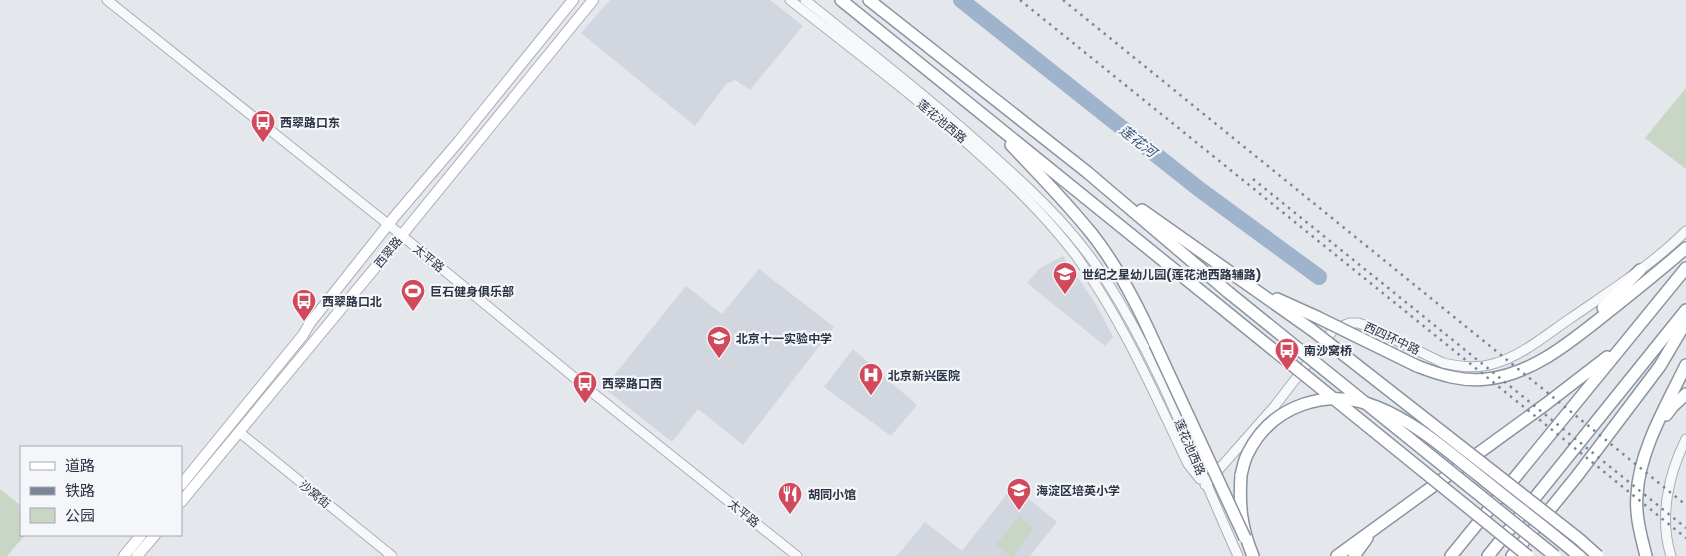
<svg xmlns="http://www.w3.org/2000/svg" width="1686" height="556" viewBox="0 0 1686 556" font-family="Poppins,'Noto Sans SC',sans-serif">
  <rect width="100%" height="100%" fill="#e4e7ec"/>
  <g fill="#d2d6de">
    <path d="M610,0H770L803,26L750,90L735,80L726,84L695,126L581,33Z"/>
    <path d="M1063,256L1097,306L1113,337L1105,346L1027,283L1040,268Z"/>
    <path d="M759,269L834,327L743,445L698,409L672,442L604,388L686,286L722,314Z"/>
    <path d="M853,349L917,405L891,436L824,387Z"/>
    <path d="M1013,486L1057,522L1030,556H897L925,522L962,551Z"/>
  </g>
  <g fill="#c9d6c5">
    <path d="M1686,88V169L1645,138Z"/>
    <path d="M0,489L21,506V535H25L7,556H0Z"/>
    <path d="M1019,516L1034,528L1013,556H1010L996,545Z"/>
  </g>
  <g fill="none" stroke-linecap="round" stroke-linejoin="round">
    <path stroke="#9fb4cc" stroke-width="16" d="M961,0L1199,189L1319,277"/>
    <defs>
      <g id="tertiary">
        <path d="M107,0L389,225L593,393L797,556"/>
        <path d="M790,0C857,53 926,104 989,163C1021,192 1051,222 1077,257C1123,321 1154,393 1188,464L1200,479"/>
        <path d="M805,0C871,53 938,105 1000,162C1039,197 1078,235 1106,280C1161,366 1196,463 1238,556"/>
        <path d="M239,432L392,556"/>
        <path d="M1205,485L1274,407L1334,329L1350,323H1358L1367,326L1443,363C1461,367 1478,369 1496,363C1523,355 1547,334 1571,318C1610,291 1652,265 1686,231"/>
        <path d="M1671,556C1659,518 1668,475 1686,439"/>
      </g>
      <g id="secondary">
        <path d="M181,485L303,335L310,323L395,216L459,141L573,0"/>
        <path d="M181,502L384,257L593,0"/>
        <path d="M124,556L141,535"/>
        <path d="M137,556L155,535"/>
      </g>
      <g id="trunk">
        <path d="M841,0L1218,305"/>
        <path d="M869,0L1087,172L1228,292"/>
        <path d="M1011,145C1039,174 1067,203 1092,234C1118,267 1138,306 1155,344"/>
        <path d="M1142,210L1312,330"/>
        <path d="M1277,299L1317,317"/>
        <path d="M1603,308L1640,270"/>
        <path d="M1417,366C1440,375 1463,382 1487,379C1535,374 1576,337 1612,309C1637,289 1662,269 1686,248"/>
        <path d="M1666,415L1673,406L1686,394"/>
        <path d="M1241,475C1239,506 1241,527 1253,556"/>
        <path d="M1337,556L1546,404L1607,357"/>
        <path d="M1354,556L1367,538"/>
        <path d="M1451,556L1686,268"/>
        <path d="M1488,556L1686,310"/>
        <path d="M1512,556L1577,476L1660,366L1686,322"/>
        <path d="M1646,556C1641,536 1635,515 1637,495C1639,451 1667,404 1686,365"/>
      </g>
    </defs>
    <use href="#tertiary" stroke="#a9aeb7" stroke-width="11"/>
    <use href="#secondary" stroke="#a9aeb7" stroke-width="12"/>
    <use href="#trunk" stroke="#8b94a3" stroke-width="14"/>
    <use href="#tertiary" stroke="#f7f8fa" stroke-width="9"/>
    <use href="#secondary" stroke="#fff" stroke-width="10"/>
    <use href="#trunk" stroke="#fff" stroke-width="11"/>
    <g stroke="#7d8696" stroke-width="2.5" stroke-dasharray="2.5 5" stroke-linecap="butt">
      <path d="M1020,0L1686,538"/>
      <path d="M1063,0L1686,505"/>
      <path d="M1253,179L1686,528"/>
    </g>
    <defs>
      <g id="trunk-bridge">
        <path d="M1228,292L1555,556"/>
        <path d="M1218,305L1528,556"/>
        <path d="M1317,317L1417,366"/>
        <path d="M1312,330L1579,539L1598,556"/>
        <path d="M1155,344L1245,538"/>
        <path d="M1241,475C1243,468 1244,460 1248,453C1272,405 1327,387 1377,407C1415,422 1446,450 1478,475C1511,502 1546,528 1579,556"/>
      </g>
    </defs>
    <use href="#trunk-bridge" stroke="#8b94a3" stroke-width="14" stroke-linecap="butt"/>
    <use href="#trunk-bridge" stroke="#fff" stroke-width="11"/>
  </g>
  <defs>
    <symbol id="bus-pin" viewBox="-11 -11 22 30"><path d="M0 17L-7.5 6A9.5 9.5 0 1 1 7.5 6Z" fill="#d1495b" stroke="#f4f6f9"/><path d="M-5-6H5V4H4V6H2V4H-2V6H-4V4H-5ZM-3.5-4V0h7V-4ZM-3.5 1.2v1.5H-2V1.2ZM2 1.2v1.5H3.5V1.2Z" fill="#fff"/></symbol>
    <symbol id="school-pin" viewBox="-11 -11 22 30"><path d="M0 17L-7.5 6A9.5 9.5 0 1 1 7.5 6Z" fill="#d1495b" stroke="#f4f6f9"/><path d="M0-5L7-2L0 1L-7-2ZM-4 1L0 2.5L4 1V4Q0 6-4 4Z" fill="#fff"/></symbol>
    <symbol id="stadium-pin" viewBox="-11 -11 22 30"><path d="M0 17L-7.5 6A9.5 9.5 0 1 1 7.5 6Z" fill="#d1495b" stroke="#f4f6f9"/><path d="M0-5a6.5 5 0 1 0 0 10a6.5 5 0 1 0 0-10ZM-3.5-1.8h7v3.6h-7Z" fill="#fff"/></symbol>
    <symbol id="hospital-pin" viewBox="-11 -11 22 30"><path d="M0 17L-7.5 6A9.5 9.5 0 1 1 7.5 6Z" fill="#d1495b" stroke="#f4f6f9"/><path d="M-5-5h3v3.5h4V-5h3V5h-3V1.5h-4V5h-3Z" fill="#fff"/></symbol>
    <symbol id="restaurant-pin" viewBox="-11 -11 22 30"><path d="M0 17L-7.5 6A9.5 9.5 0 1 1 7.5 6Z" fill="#d1495b" stroke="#f4f6f9"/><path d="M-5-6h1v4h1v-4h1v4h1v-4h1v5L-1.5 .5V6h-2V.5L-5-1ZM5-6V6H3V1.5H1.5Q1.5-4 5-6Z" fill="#fff"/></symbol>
  </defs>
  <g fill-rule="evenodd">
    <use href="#bus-pin" x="249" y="108" width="28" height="38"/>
    <use href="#school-pin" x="1051" y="260" width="28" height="38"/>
    <use href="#stadium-pin" x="399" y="277" width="28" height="38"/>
    <use href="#bus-pin" x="290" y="287" width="28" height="38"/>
    <use href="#school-pin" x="705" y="324" width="28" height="38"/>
    <use href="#bus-pin" x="1273" y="336" width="28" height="38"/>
    <use href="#hospital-pin" x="857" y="361" width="28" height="38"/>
    <use href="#bus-pin" x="571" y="369" width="28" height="38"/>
    <use href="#school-pin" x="1005" y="476" width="28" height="38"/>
    <use href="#restaurant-pin" x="776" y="480" width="28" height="38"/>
  </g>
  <g text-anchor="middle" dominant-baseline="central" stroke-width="4.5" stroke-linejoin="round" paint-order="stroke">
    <g font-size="12" fill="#2b3445" stroke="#f4f6f9">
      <text transform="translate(942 121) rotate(40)">莲花池西路</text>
      <text transform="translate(388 252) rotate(-51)">西翠路</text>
      <text transform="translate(429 258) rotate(39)">太平路</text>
      <text transform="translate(1392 338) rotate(25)">西四环中路</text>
      <text transform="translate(1190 447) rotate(67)">莲花池西路</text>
      <text transform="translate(315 494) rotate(39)">沙窝街</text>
      <text transform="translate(744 513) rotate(39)">太平路</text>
    </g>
    <g font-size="12" font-weight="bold" fill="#2b3445" stroke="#f4f6f9" text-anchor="start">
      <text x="280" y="122">西翠路口东</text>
      <text x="1082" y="274">世纪之星幼儿园(莲花池西路辅路)</text>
      <text x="430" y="291">巨石健身俱乐部</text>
      <text x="322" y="301">西翠路口北</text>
      <text x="736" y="338">北京十一实验中学</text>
      <text x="1304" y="350">南沙窝桥</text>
      <text x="888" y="375">北京新兴医院</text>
      <text x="602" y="383">西翠路口西</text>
      <text x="1036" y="490">海淀区培英小学</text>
      <text x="808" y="494">胡同小馆</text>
    </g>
    <g font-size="14" font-style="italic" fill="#34527a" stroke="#f4f6f9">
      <text transform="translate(1138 141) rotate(38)">莲花河</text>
    </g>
  </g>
  <rect x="20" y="446" width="162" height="90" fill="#f4f6f9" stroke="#a4a8b1"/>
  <rect x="30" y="462" width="25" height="8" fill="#ffffff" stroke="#a4a8b1"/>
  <text x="65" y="471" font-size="15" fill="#2b3445">道路</text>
  <rect x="30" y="487" width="25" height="8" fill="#7d8696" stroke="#a4a8b1"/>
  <text x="65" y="496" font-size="15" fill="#2b3445">铁路</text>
  <rect x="30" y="508" width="25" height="15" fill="#c9d6c5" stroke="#a4a8b1"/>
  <text x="65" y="521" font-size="15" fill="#2b3445">公园</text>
</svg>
